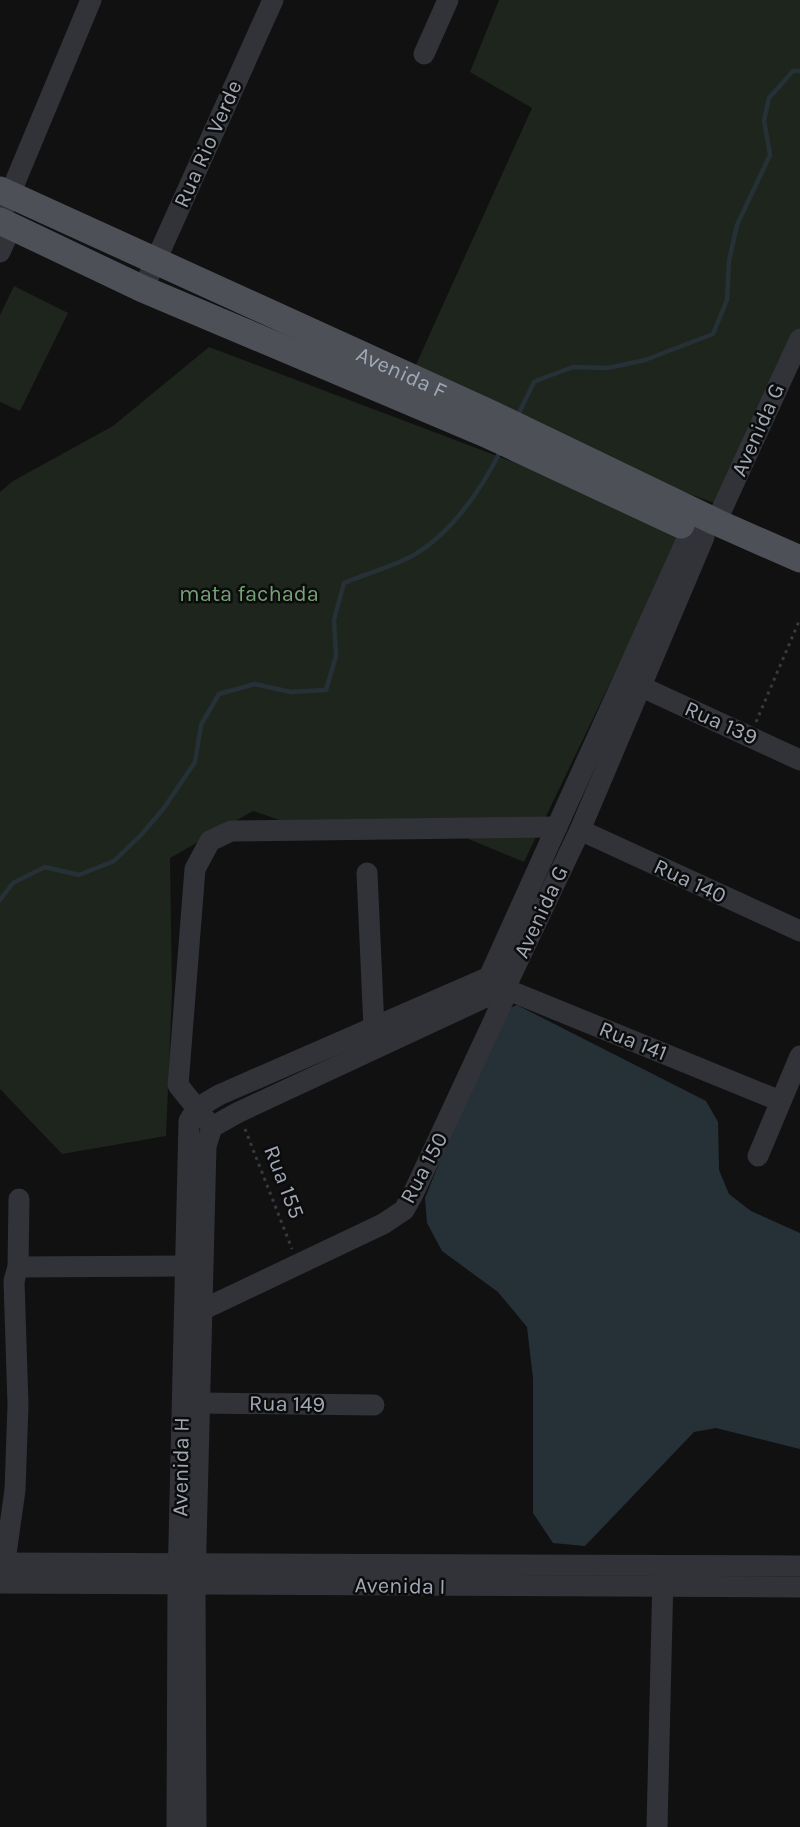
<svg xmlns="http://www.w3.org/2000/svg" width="800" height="1827" viewBox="0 0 800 1827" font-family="Karla,sans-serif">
  <rect width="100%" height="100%" fill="#111112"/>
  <g fill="#1d251d">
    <path d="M499,0H800V331L714,503L663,484L414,369L532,108L470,72Z"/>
    <path d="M14,286L68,313L20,411L0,402V315Z"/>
    <path d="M209,347L685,527L524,862L418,818L328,837L253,811L170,858L172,993L166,1136L62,1154L0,1089V492L13,481L113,426Z"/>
  </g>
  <path fill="#263137" d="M517,1005L706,1101L718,1122L719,1170L729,1194L751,1211L800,1233V1449L716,1428L694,1432L585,1546L553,1543L533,1513V1378L527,1327L498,1292L442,1251L427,1223L425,1198L500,1012Z"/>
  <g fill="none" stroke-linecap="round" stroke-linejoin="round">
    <g stroke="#263137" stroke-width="4.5">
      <path d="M517,417L534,382L538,380L573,367L608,368L645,360L713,334L727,300L729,261L737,225L770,155L764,120L769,98L793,71H800"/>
      <path d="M0,900L13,883L45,867L79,875L114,861L141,835L164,808L195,762L201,725L219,694L255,684L291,692L326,690L336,656L334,620L344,583C366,574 391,567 412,556C451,534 481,490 500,452"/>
    </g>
    <g stroke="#373a3f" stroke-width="3" stroke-dasharray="3 4.5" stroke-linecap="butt">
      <path d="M756,722L800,619"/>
      <path d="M245,1129L292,1249"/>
    </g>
    <g stroke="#313338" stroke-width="21">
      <path d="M424,54L448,0"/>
      <path d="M0,218L91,0"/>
      <path d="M0,252L12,225"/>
      <path d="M143,289L273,0"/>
      <path d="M716,522L800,339"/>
      <path d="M642,687L800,760"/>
      <path d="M580,830L800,931"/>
      <path d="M367,873L374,1028"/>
      <path d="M497,982L508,990L780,1101"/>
      <path d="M206,1120L178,1085L195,869L210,841L231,831L557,827"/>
      <path d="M212,1127L239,1112L505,988L580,830L704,537"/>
      <path d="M758,1156L800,1056"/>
      <path d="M18,1267L185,1266"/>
      <path d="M204,1309L383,1224L404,1210L413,1194L508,990"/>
      <path d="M201,1403L374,1405"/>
      <path d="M0,1563L800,1566"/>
      <path d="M3,1575L15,1490L18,1405L14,1281L18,1267L19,1199"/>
      <path d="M0,1583L800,1587"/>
      <path d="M177,1827L178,1584L189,1121L197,1108L219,1095L489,977L691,530"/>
      <path d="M196,1827L195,1584L206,1146L212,1127"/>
      <path d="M657,1827L663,1576"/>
    </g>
    <g stroke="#4d5057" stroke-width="27">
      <path id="s1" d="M0,190L492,414L716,522L800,559"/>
      <path d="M0,221L143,289L486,434L681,525"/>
    </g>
  </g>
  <g text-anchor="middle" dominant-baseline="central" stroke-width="5" stroke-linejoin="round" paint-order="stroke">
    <g font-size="22" fill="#a0a8b5" stroke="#0c0c0d">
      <text transform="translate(208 144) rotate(-66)">Rua Rio Verde</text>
      <text stroke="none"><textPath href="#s1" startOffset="441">Avenida F</textPath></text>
      <text transform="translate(758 430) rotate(-66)">Avenida G</text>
      <text transform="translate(721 723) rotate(24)">Rua 139</text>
      <text transform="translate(690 881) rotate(25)">Rua 140</text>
      <text transform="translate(541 912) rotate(-65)">Avenida G</text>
      <text transform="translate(633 1041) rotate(22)">Rua 141</text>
      <text transform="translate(424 1168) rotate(-62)">Rua 150</text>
      <text transform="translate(284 1182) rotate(69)">Rua 155</text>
      <text transform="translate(287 1404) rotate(1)">Rua 149</text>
      <text transform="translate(181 1467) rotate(-89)">Avenida H</text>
      <text transform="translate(400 1586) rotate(1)">Avenida I</text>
    </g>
    <g font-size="22" fill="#76a275" stroke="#0c0c0d">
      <text x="249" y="594">mata fachada</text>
    </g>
  </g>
</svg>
